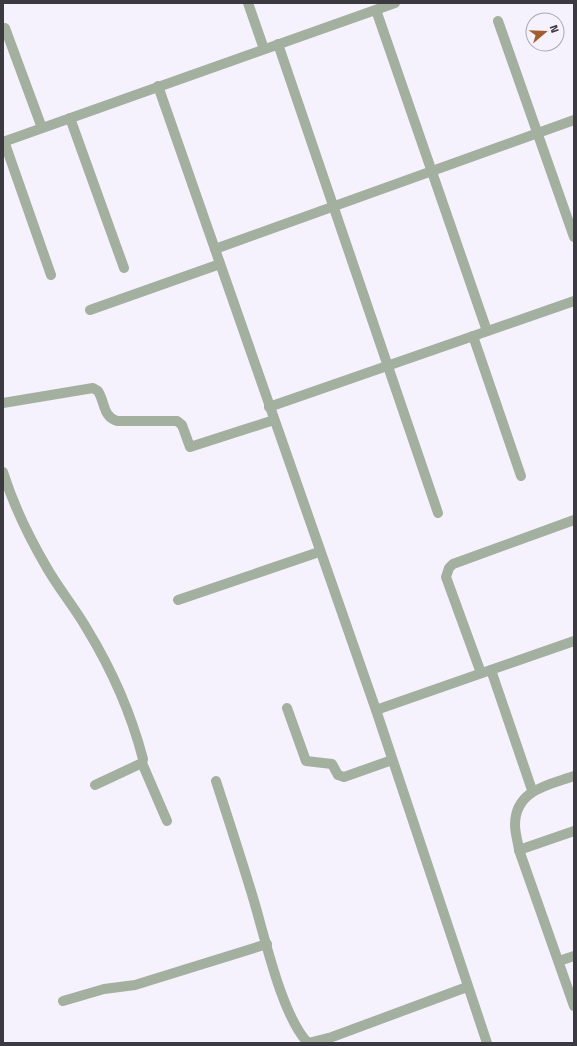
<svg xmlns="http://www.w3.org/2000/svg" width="577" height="1046" viewBox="0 0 577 1046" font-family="'Titillium Web',sans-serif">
  <rect width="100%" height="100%" fill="#f5f2fd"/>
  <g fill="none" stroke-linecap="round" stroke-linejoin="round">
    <g stroke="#a4b09f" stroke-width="10">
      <path d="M248,3L264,49"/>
      <path d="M376,10L487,331"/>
      <path d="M498,21L574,237"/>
      <path d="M5,28L42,128"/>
      <path d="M278,44L438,513"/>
      <path d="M158,86L376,710L487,1043"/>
      <path d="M70,118L124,268"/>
      <path d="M4,141L51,275"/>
      <path d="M3,142L395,3"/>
      <path d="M215,249L574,120"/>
      <path d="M90,310L220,264"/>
      <path d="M473,336L521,476"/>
      <path d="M3,403L93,388L98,391C105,402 103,417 117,421H177L182,425L190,447L274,420"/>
      <path d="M269,407L574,301"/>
      <path d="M3,472C13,504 30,539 47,568C59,589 75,608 87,629C112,670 131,713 143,759L142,763L95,785"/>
      <path d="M178,600L319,552"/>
      <path d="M491,670L532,790"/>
      <path d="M481,673L446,577L449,568L453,564L574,520"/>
      <path d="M287,708L306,761L332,764L338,775L344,777L392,760"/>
      <path d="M376,710L574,641"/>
      <path d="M142,763L167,821"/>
      <path d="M574,776C548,785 515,790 515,825C515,833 518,842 519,850L574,1006"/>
      <path d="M216,781C229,821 242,861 254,901C265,938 282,1016 308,1043"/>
      <path d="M519,850L574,831"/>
      <path d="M559,961L574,956"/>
      <path d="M63,1001L104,989L135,985L267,944"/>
      <path d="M308,1043L332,1037L467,987"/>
    </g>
  </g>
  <rect width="577" height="1046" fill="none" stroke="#3c3a41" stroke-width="8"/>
  <g transform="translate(545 32) rotate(71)"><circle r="19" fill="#f5f2fd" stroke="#aba8b2"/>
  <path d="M0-3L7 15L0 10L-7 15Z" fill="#a25e2e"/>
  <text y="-6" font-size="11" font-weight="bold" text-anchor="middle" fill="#3c3a41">N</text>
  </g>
</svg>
